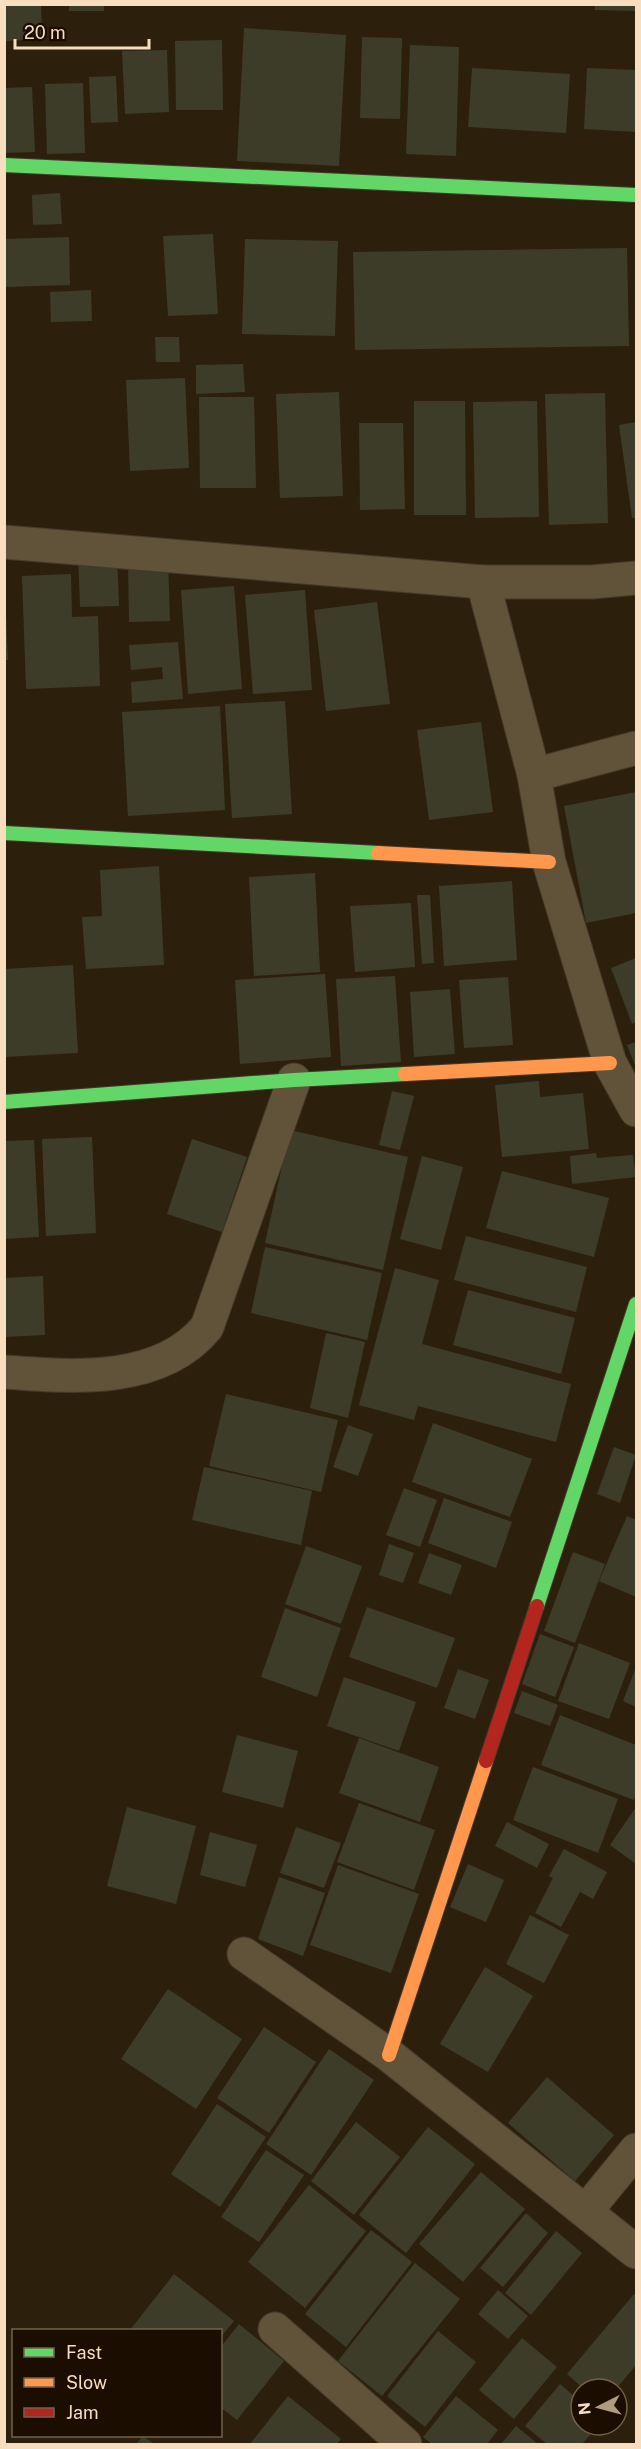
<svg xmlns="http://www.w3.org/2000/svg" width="641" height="2449" viewBox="0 0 641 2449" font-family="'Public Sans',sans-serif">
  <rect width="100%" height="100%" fill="#2c200d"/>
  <g fill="#3d3c28">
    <path d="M41,4L42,39L6,41L5,6Z"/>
    <rect x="69" y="4" width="35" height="7"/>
    <path d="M595,4H636V11L595,10Z"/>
    <path d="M244,28L346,35L339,166L237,161Z"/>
    <path d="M362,37L402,38L400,119L360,118Z"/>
    <path d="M222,40L223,110H176L175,41Z"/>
    <path d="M410,45L459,47L456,156L406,154Z"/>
    <path d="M167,50L169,112L125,114L122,51Z"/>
    <path d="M472,68L570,74L566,133L468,127Z"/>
    <path d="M587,68L636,70V132L584,129Z"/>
    <path d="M116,76L118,122L91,123L89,77Z"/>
    <path d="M83,83L85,153L47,154L45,84Z"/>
    <path d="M32,87L35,152L4,153V88Z"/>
    <path d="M60,193L62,224L33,225L32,195Z"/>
    <path d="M213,234L218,314L168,316L163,236Z"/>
    <path d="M69,237L70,285L4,287V239Z"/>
    <path d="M245,239L338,241L335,336L242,334Z"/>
    <path d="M627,248L629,346L355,350L353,252Z"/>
    <path d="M91,290L92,321L51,322L50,292Z"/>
    <path d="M155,337H179L180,362H156Z"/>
    <path d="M243,364L245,392L196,394V365Z"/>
    <path d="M185,378L189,468L130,471L126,380Z"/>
    <path d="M339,392L343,496L280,498L276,394Z"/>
    <path d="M605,393L608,523L549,525L545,394Z"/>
    <path d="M199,397H254L256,488H200Z"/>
    <path d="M414,401H465L466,515H414Z"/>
    <path d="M537,401L539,517L475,518L473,402Z"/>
    <path d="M636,422V518H632L619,425Z"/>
    <path d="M359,423H403L405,509L360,510Z"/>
    <path d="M78,555H117L119,606L80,607Z"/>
    <path d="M168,561L170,621L129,622L128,562Z"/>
    <path d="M71,574L72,617L98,616L100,686L26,689L22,576Z"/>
    <path d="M234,586L242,689L188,694L181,590Z"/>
    <path d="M305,590L312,690L253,694L245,595Z"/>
    <path d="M377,602L390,704L326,711L314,610Z"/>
    <path d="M4,615H6L8,660H4Z"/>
    <path d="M178,642L183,699L132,703L131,682L163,679L162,667L131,670L129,645Z"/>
    <path d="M285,701L292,814L232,818L225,704Z"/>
    <path d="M220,706L225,810L128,816L122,712Z"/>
    <path d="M481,722L493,812L429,820L417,730Z"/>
    <path d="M636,792V913L586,923L564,806Z"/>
    <path d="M159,866L164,965L86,969L82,917L102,916L100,870Z"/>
    <path d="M315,873L320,972L254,976L249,877Z"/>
    <path d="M512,881L517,960L444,966L439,886Z"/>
    <path d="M417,895H430L434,963L422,964Z"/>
    <path d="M411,903L415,967L355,972L350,906Z"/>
    <path d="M636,958V1022L632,1024L611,968Z"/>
    <path d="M73,965L78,1053L4,1057V969Z"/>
    <path d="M325,974L331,1057L240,1064L235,980Z"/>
    <path d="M395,976L401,1062L341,1066L336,979Z"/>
    <path d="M508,977L513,1045L464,1048L459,980Z"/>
    <path d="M450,989L455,1054L414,1057L410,992Z"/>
    <path d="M636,1042V1068L627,1045Z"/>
    <path d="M539,1081L540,1097L583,1093L589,1149L502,1157L495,1085Z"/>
    <path d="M392,1091L414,1096L400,1150L379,1145Z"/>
    <path d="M290,1130L408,1157L383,1270L265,1243Z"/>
    <path d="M92,1137L96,1233L46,1236L42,1139Z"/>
    <path d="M192,1139L247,1157L222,1232L167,1214Z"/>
    <path d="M34,1140L39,1237L4,1239V1141Z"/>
    <path d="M596,1153L597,1158L633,1155L636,1177L572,1184L570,1156Z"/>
    <path d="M422,1156L463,1167L441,1250L400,1239Z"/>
    <path d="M502,1171L609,1198L594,1257L486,1228Z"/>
    <path d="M466,1236L587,1267L576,1312L454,1280Z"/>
    <path d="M265,1247L382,1273L367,1340L251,1313Z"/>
    <path d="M395,1268L439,1280L422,1344L571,1384L556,1442L418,1406L414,1420L359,1405Z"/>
    <path d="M43,1276L45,1335L4,1337V1278Z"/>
    <path d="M468,1290L575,1318L561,1374L453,1345Z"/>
    <path d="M326,1333L365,1342L348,1418L310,1408Z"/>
    <path d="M226,1394L338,1420L321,1492L209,1466Z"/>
    <path d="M433,1423L532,1459L510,1517L412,1482Z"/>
    <path d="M348,1425L373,1434L358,1476L333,1467Z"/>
    <path d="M614,1447L636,1455L620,1503L597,1494Z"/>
    <path d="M204,1467L312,1491L301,1545L192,1520Z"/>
    <path d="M404,1488L437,1500L420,1547L386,1535Z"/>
    <path d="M444,1498L512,1522L496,1568L428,1543Z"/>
    <path d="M627,1516L636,1520V1597L599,1581Z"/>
    <path d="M389,1544L414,1553L403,1583L379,1575Z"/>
    <path d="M306,1546L362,1566L341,1624L285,1604Z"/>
    <path d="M573,1552L605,1564L575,1643L544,1631Z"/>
    <path d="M429,1553L462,1565L451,1595L418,1583Z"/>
    <path d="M367,1607L455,1638L437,1688L349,1657Z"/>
    <path d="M285,1608L341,1628L317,1697L261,1677Z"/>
    <path d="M540,1634L574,1647L555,1697L522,1684Z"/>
    <path d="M579,1643L630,1663L609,1719L558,1701Z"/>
    <path d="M636,1667V1707L623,1701Z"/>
    <path d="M458,1669L489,1680L475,1719L444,1708Z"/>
    <path d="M344,1677L416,1702L399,1751L327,1726Z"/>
    <path d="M522,1691L558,1705L550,1726L514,1713Z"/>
    <path d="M560,1715L636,1745V1792L634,1800L541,1765Z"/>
    <path d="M237,1735L298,1751L283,1808L222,1792Z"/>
    <path d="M359,1738L439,1767L420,1822L339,1793Z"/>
    <path d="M533,1767L618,1799L598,1853L513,1820Z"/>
    <path d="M359,1803L435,1830L414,1890L337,1862Z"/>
    <path d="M127,1807L196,1826L176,1904L107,1886Z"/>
    <path d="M636,1807V1864L610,1845Z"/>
    <path d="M507,1822L549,1844L537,1868L495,1846Z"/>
    <path d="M296,1827L341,1843L324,1888L280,1873Z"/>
    <path d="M210,1832L257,1845L245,1887L200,1875Z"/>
    <path d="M564,1849L607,1872L593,1899L580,1892L561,1927L535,1913L553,1878L549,1876Z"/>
    <path d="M468,1864L504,1880L486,1922L450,1907Z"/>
    <path d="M338,1865L419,1894L391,1973L310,1945Z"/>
    <path d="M279,1877L325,1893L303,1956L258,1939Z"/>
    <path d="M530,1915L569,1935L544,1983L506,1964Z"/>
    <path d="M485,1967L533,1996L488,2072L440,2044Z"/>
    <path d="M168,1989L242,2039L196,2109L121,2059Z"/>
    <path d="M264,2027L316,2062L269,2133L217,2098Z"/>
    <path d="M329,2049L374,2080L311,2175L266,2144Z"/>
    <path d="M547,2077L614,2135L575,2181L508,2123Z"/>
    <path d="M217,2104L266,2137L220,2207L171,2174Z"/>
    <path d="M356,2122L400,2157L354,2215L311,2181Z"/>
    <path d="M428,2127L475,2164L406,2253L359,2215Z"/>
    <path d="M266,2150L304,2175L259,2242L221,2217Z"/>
    <path d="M481,2172L525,2209L463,2282L419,2244Z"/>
    <path d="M309,2185L366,2231L305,2308L248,2262Z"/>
    <path d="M526,2213L548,2233L503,2287L480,2268Z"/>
    <path d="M371,2230L412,2262L346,2347L305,2314Z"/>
    <path d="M556,2231L582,2253L531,2315L505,2293Z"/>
    <path d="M415,2263L460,2299L382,2396L338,2361Z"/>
    <path d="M174,2274L234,2321L220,2338V2330H130Z"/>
    <path d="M498,2290L528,2316L508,2339L478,2314Z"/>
    <path d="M634,2294L636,2296V2365L616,2389H584L567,2374Z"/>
    <path d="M239,2324L284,2361L237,2420L220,2407V2348Z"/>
    <path d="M438,2331L476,2362L425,2427L387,2396Z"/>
    <path d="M522,2338L557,2367L514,2419L479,2390Z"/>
    <path d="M560,2384L581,2402V2425H599L582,2444H547L525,2426Z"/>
    <path d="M288,2396L341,2439L337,2444H250Z"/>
    <path d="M456,2396L498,2430L487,2444H432L423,2437Z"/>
    <path d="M516,2426L538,2444H501Z"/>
    <path d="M143,2436L154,2444H136Z"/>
  </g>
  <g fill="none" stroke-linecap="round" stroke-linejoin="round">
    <defs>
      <g id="street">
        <path d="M4,542L483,582"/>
        <path d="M636,748L534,775L549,862L610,1063L636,1110"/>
        <path d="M534,775L483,582H592L636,578"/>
        <path d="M4,1372C71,1377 160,1385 207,1327L294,1080"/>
        <path d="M244,1954L389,2055L636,2252"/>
        <path d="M586,2211L636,2150"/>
        <path d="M275,2329L405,2444"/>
      </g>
      <g id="fast">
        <path d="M4,165L636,195"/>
        <path d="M4,833L378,853"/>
        <path d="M4,1102L294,1080L405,1074"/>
        <path d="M537,1606L636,1304"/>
      </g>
      <g id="slow">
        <path d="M378,853L549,862"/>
        <path d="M405,1074L610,1063"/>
        <path d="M389,2055L486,1761"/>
      </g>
      <path id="jam" d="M486,1761L537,1606"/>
    </defs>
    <use href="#street" stroke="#453a2b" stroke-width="35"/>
    <use href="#fast" stroke="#453a2b" stroke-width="16"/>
    <use href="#slow" stroke="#453a2b" stroke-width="16"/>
    <use href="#jam" stroke="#453a2b" stroke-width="16"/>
    <use href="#street" stroke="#61523a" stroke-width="33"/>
    <use href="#fast" stroke="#63d668" stroke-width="14"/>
    <use href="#slow" stroke="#ff974d" stroke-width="14"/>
    <use href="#jam" stroke="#b3261e" stroke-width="14"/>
  </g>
  <rect width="641" height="2449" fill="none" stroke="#f6debe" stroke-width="12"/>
  <rect x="12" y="2329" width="210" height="108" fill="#1b0d00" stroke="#73614c" stroke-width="1.5"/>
  <rect x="24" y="2348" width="30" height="9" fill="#63d668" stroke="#73614c" stroke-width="1.5"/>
  <text x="66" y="2359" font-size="18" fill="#f6debe">Fast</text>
  <rect x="24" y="2378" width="30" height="9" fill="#ff974d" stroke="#73614c" stroke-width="1.5"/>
  <text x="66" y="2389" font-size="18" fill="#f6debe">Slow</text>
  <rect x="24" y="2408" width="30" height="9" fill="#b3261e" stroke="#73614c" stroke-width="1.5"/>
  <text x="66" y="2419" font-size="18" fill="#f6debe">Jam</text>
  <g transform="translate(599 2407) rotate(264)"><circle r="28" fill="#1b0d00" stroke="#73614c" stroke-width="1.5"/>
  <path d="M0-4.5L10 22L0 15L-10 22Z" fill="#af9c80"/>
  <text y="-9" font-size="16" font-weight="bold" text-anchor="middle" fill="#f6debe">N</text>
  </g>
  <path d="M15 39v9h134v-9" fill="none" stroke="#f6debe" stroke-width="3"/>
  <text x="24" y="39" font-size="18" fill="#f6debe" stroke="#1b0d00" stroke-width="4.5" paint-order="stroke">20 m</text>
</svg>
